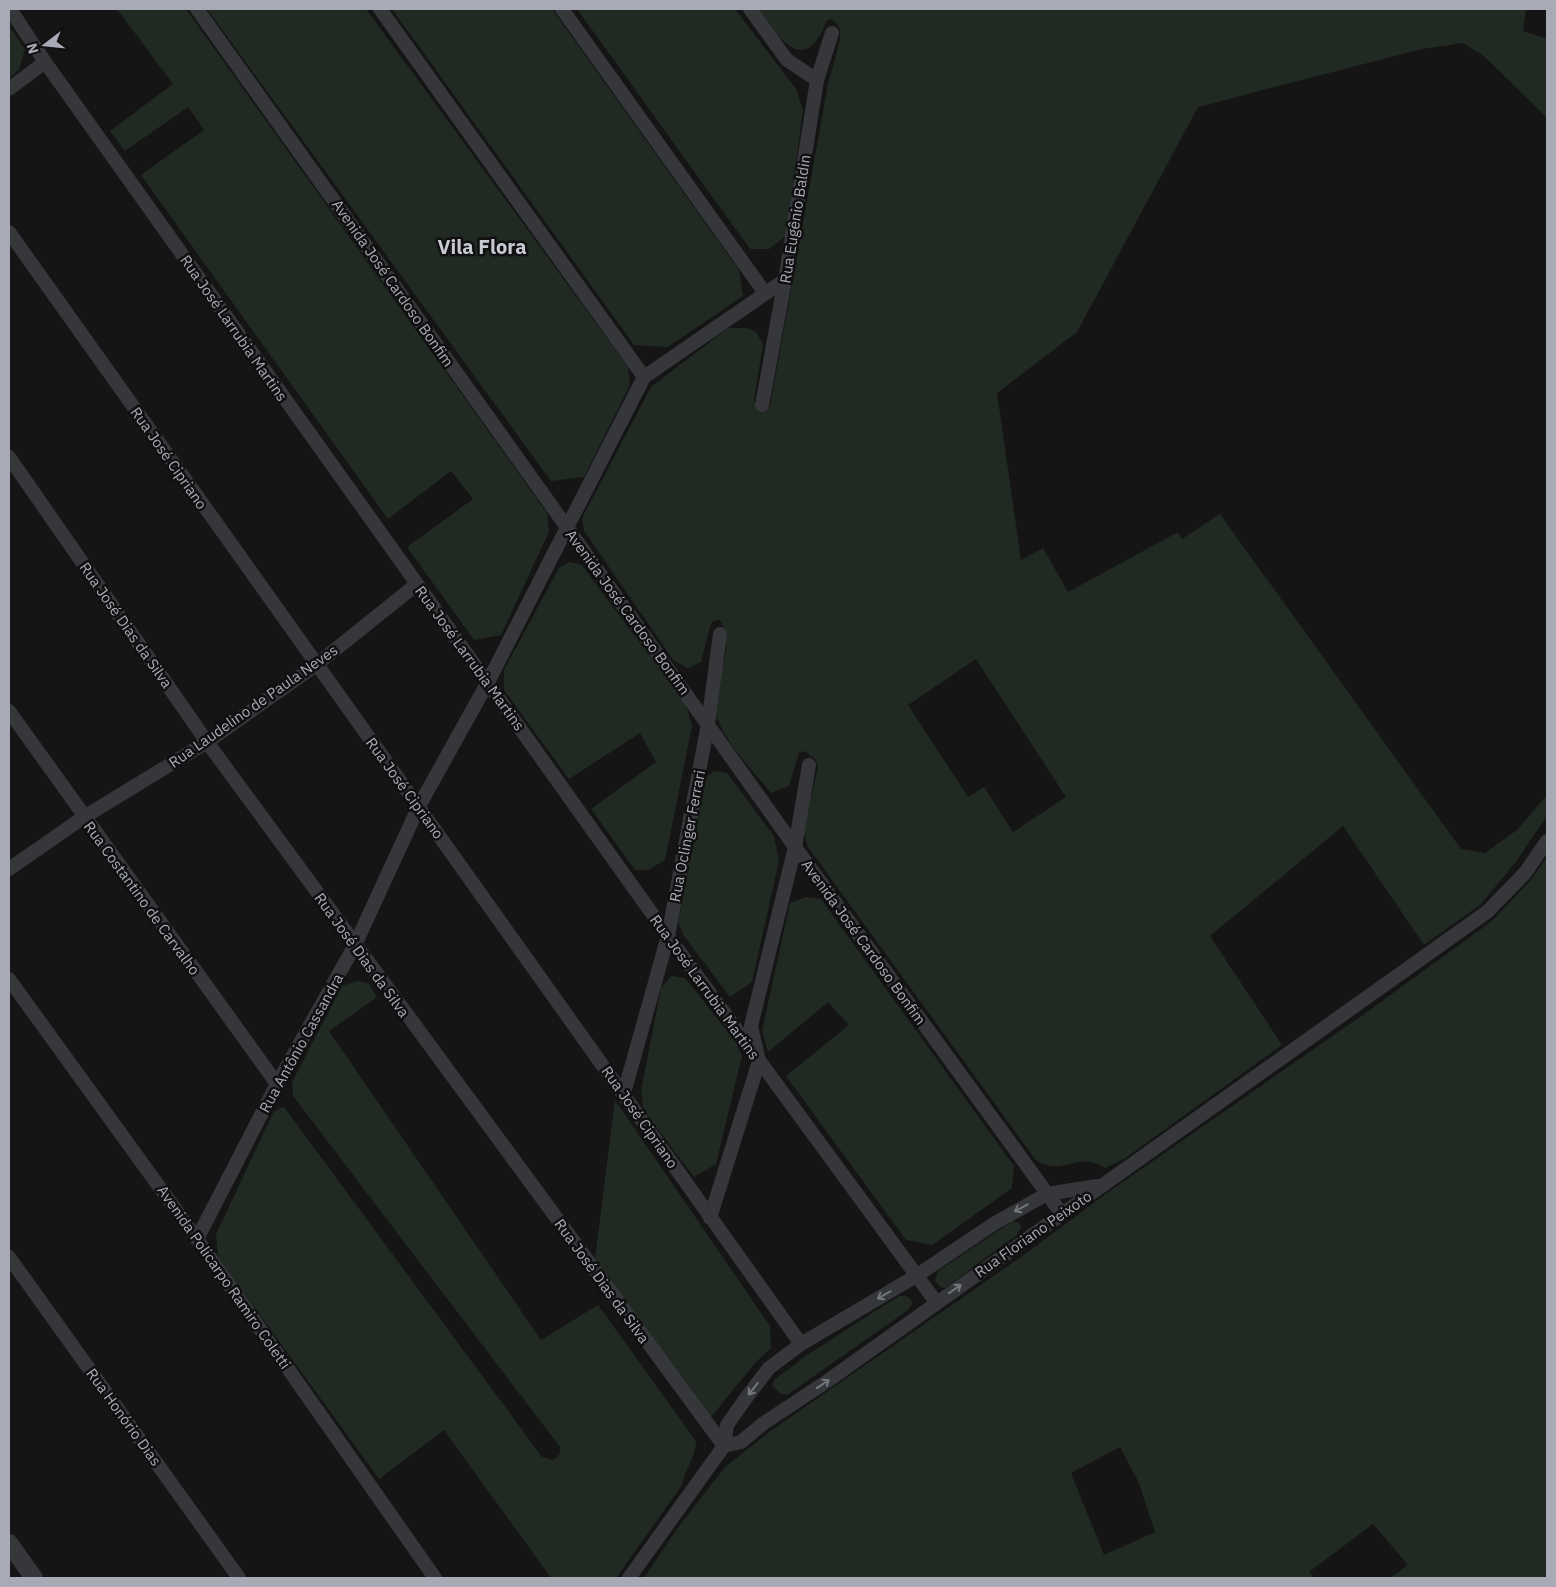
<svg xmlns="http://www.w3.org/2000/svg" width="1556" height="1587" viewBox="0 0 1556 1587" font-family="'IBM Plex Sans',sans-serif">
  <rect width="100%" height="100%" fill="#151516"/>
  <g fill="#212923" fill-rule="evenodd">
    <path d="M117,9H186L547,513L549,532L501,635L474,640L407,547L473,499L451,471L388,519L141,175L204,130L188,107L125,151L110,131L173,84Z"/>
    <path d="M207,9H366L628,367L630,385L584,477L551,481Z"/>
    <path d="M392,9H552L739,270L743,296L668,347L634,345Z"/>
    <path d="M577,9H735L796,89L803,110L786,236L769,249H750Z"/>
    <path d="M758,9H1526L1523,31L1547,39V118L1485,57L1463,43L1422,49L1198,107L1077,332L997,393L1021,560L1043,548L1068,592L1178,532L1182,539L1220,514L1461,849L1485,853L1517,830L1547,795V816L1515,863L1481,904L1424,945L1343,826L1210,936L1282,1045L1124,1159L1105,1168C1076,1149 1063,1179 1035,1159L808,847L803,831L818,767L815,759L805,751L799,753L789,786L771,793C754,772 719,736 715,710C711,683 739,646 719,619L711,623L701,662L688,668L674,661L584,531L582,518L651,387L728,328H747L756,332L763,344L754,400L756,408L764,411L770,406L828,84L840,40V28L832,19L827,20C824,27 821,35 816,41C795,69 769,23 758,9ZM976,659L1066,797L1013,832L984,787L968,797L908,705Z"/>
    <path d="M9,26L25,49L19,70L9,78Z"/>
    <path d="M569,562L582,565L686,705L692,726L665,860L648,870H635L591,809L656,762L640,733L569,779L504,690V670L559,568Z"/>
    <path d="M714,771L727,773L774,836L779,861L752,982L730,997L684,936L678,923L705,778Z"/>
    <path d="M1547,857V1578H1390L1408,1565L1373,1524L1309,1572L1314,1578H644L677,1529L724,1468L769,1432L1028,1252L1107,1193L1367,1012L1492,921L1531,880ZM1120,1447L1139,1483L1155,1532L1104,1555L1071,1473Z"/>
    <path d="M806,897L821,899L1014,1166L1012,1188L932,1245L906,1240L786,1076L849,1025L828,1002L768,1052L762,1031L790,903Z"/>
    <path d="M671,976L685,978L736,1042L742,1056L716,1164L694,1177L644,1111L641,1091L661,988Z"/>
    <path d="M357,981L368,983L377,997L329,1031L541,1340L598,1305L696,1441C696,1457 685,1469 682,1485L616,1578H551L444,1430L379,1479L218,1257L216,1234L274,1111L284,1107L542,1457L553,1460L560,1454V1447L293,1096L292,1082L342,986Z"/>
    <path d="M615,1100L770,1326L771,1348L755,1363L711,1417L593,1274Z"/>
    <path d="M1013,1221L1019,1223L1021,1227L1017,1235L945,1288L940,1287L935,1281L938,1271Z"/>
    <path d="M899,1296C906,1295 909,1296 913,1303L908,1310L787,1395L781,1394L772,1386L774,1380L807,1355Z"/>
  </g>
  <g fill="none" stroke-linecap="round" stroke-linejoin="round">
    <g stroke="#36373b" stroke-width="14">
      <path d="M10,9L45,62L668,936L936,1302"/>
      <path d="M197,9L795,847L1062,1214"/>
      <path d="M380,9L644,377"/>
      <path d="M562,9L765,293"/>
      <path d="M750,9L787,60L817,80"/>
      <path d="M9,89L45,62"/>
      <path d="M9,232L801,1344"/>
      <path d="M762,405L785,280L817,80L832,33"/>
      <path d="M9,457L207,742L724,1446"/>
      <path d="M9,711L277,1084"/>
      <path d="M9,869L84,817L207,742L316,665L417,584"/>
      <path d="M9,979L197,1239L435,1578"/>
      <path d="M624,1093L668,936L708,724L720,634"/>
      <path d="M710,1218L759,1061L751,1026L795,847L809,765"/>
      <path d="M197,1239L277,1084L355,945L419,806L488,682L644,377L785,280"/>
      <path d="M9,1257L239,1578"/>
      <path d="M724,1446L741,1442L764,1423L826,1382L1487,912L1525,873L1547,841"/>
      <path d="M629,1578L724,1446L727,1425L746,1398L769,1368L801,1344L916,1276L995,1223L1047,1194L1097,1186"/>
    </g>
    <path stroke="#36373b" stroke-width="18" d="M9,1543L34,1578"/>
  </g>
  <defs><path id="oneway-shaft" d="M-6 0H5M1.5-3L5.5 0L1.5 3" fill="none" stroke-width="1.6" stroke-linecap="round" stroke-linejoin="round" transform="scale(1.25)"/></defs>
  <g stroke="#75777f">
    <use href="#oneway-shaft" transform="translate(1021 1208) rotate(151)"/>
    <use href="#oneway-shaft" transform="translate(955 1289) rotate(-35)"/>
    <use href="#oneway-shaft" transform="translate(884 1295) rotate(150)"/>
    <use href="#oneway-shaft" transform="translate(823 1384) rotate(-34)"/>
    <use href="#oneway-shaft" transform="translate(753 1389) rotate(128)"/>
  </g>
  <g text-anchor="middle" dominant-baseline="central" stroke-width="5" stroke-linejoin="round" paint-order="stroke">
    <g font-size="15" fill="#a8abb6" stroke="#101011">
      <text transform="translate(795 219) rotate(-81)">Rua Eugênio Baldin</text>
      <text transform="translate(393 283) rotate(55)">Avenida José Cardoso Bonfim</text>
      <text transform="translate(234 328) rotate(55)">Rua José Larrubia Martins</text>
      <text transform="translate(169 458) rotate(55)">Rua José Cipriano</text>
      <text transform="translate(628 612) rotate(54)">Avenida José Cardoso Bonfim</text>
      <text transform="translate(126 625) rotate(55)">Rua José Dias da Silva</text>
      <text transform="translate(470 658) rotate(54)">Rua José Larrubia Martins</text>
      <text transform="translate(253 706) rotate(-35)">Rua Laudelino de Paula Neves</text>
      <text transform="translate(405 788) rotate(54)">Rua José Cipriano</text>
      <text transform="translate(687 836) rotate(-79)">Rua Oclinger Ferrari</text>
      <text transform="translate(142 898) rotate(54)">Rua Costantino de Carvalho</text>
      <text transform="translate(864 942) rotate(54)">Avenida José Cardoso Bonfim</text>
      <text transform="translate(362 955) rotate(54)">Rua José Dias da Silva</text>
      <text transform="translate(705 987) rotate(54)">Rua José Larrubia Martins</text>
      <text transform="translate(301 1043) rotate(-61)">Rua Antônio Cassandra</text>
      <text transform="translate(640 1117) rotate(55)">Rua José Cipriano</text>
      <text transform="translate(1033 1234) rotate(-35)">Rua Floriano Peixoto</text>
      <text transform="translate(224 1277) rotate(55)">Avenida Policarpo Ramiro Coletti</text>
      <text transform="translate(602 1281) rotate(54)">Rua José Dias da Silva</text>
      <text transform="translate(124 1417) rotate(54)">Rua Honório Dias</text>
    </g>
    <g font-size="20" font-weight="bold" fill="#c8cad2" stroke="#101011">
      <text x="482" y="246">Vila Flora</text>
    </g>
  </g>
  <rect width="1556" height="1587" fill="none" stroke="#a8abb6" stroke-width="20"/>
  <g transform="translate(45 45) rotate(254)" stroke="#101011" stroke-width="4" paint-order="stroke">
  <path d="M0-4L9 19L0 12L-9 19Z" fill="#a8abb6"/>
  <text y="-8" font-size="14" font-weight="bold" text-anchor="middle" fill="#a8abb6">N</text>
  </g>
</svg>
